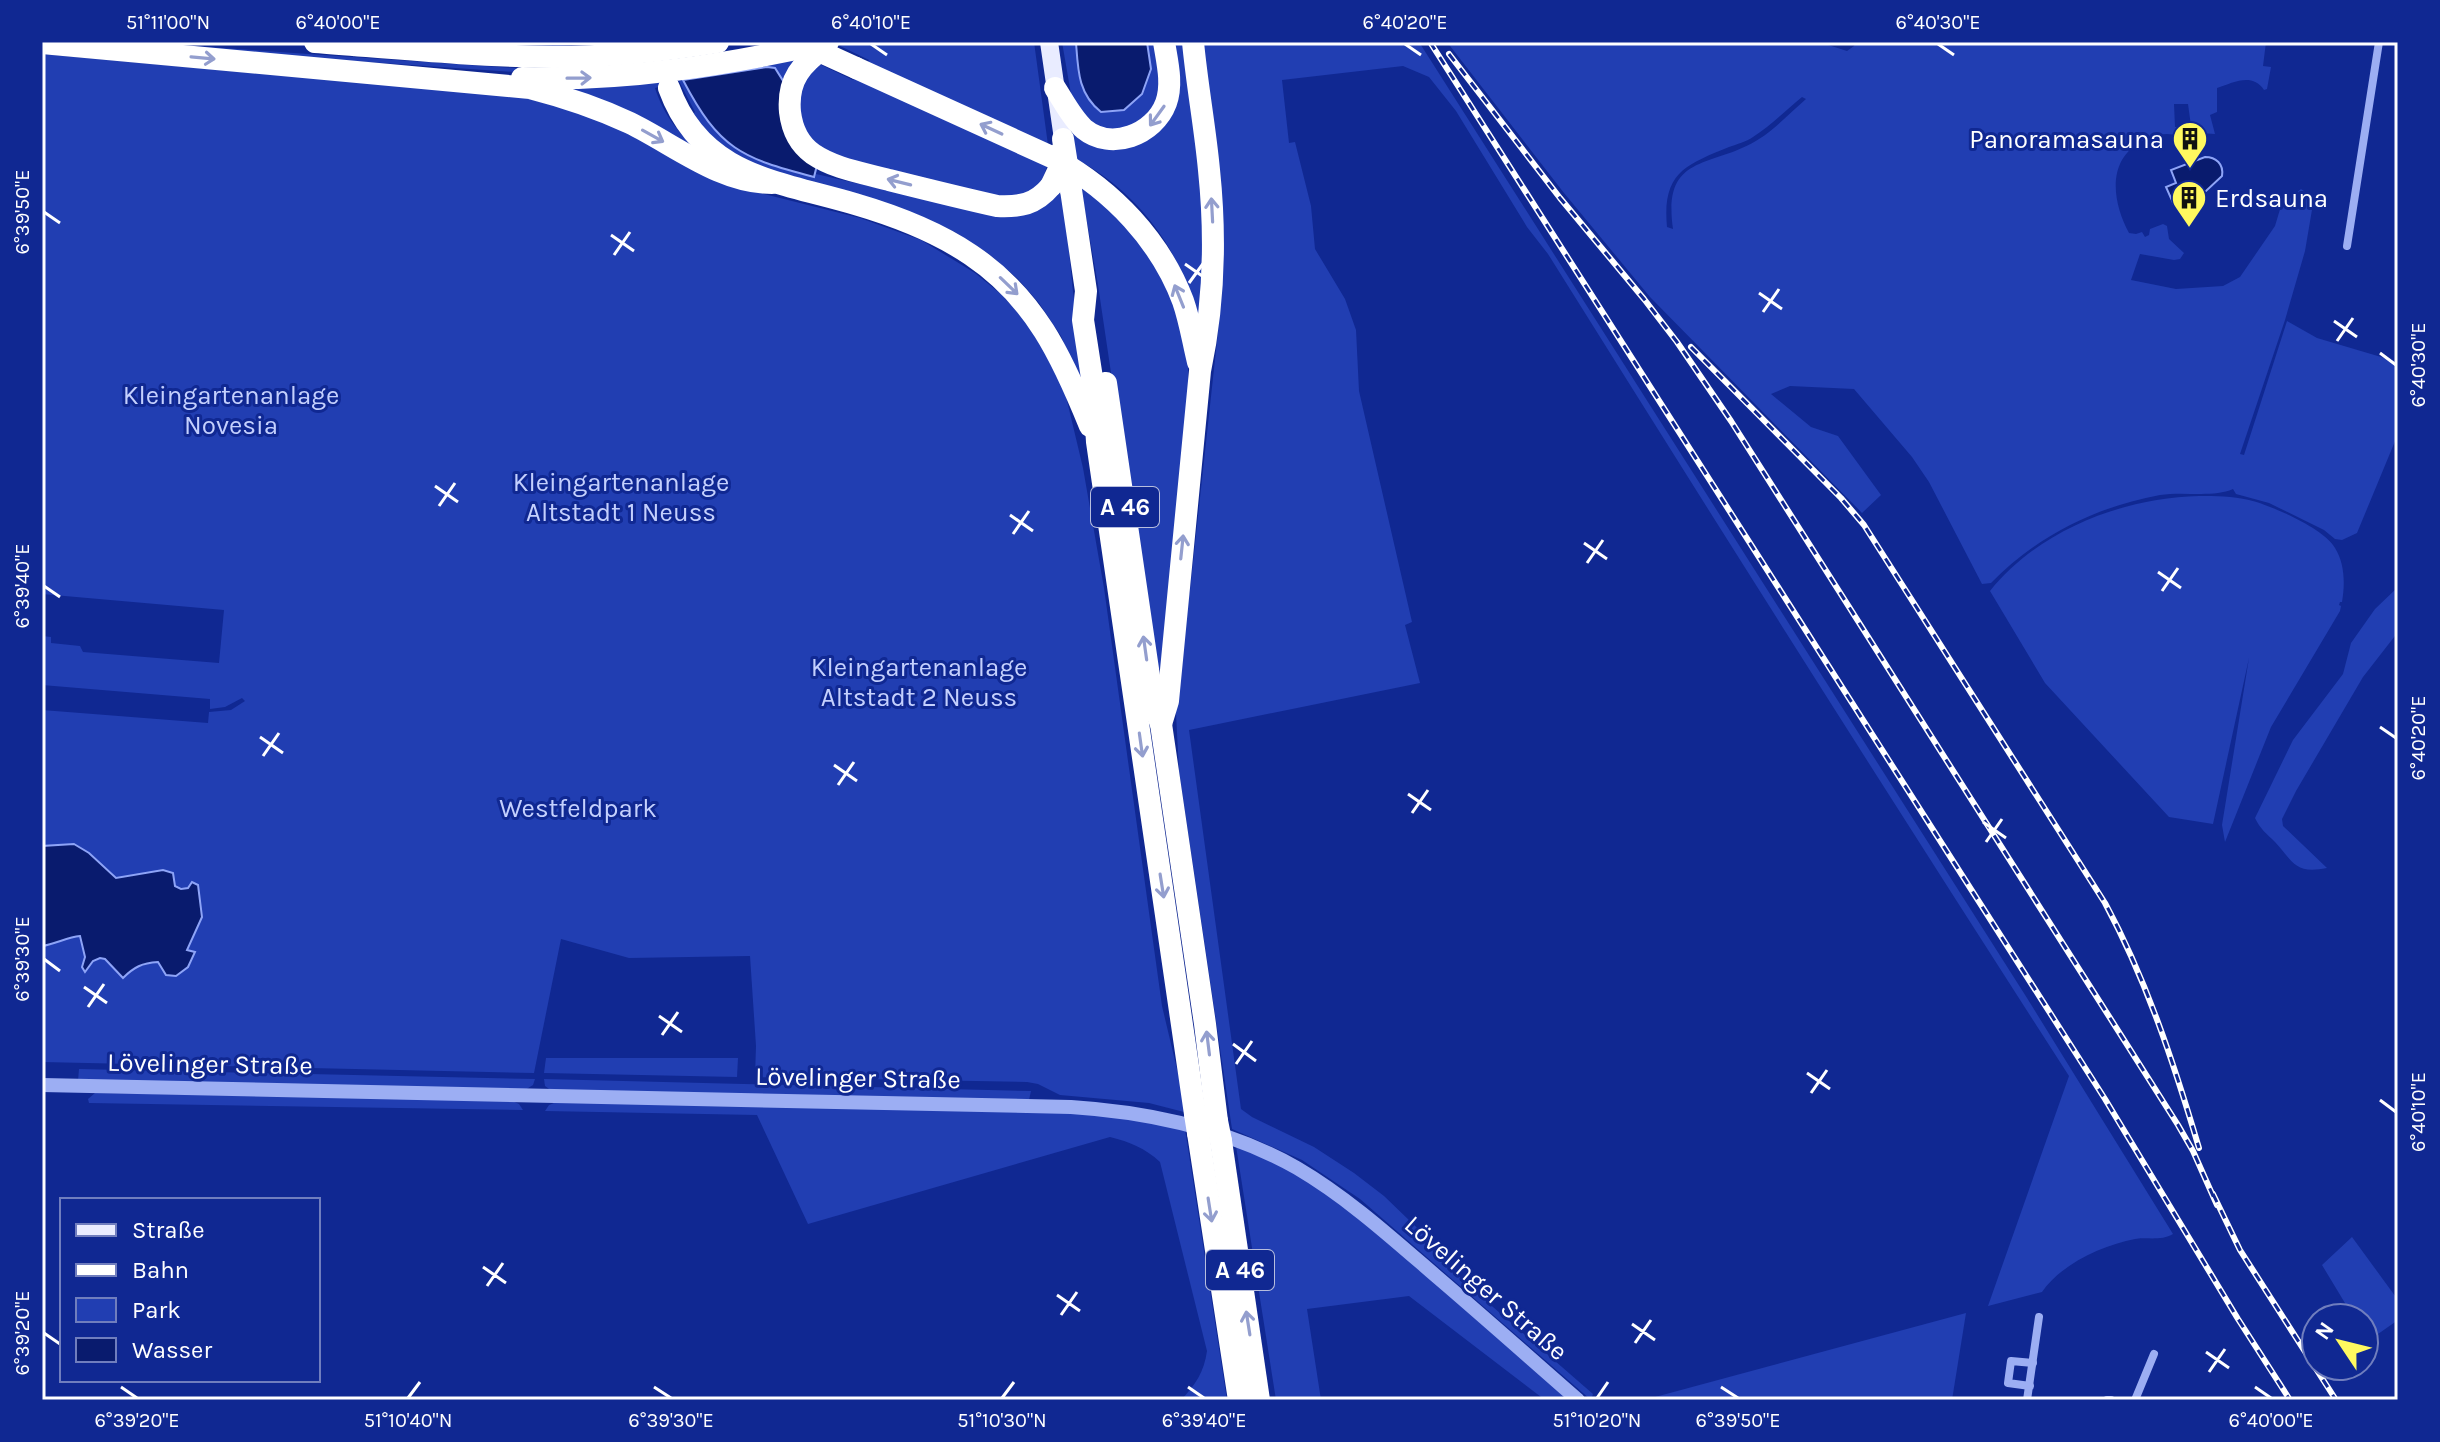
<svg xmlns="http://www.w3.org/2000/svg" width="2440" height="1442" viewBox="0 0 2440 1442" font-family="Karla,sans-serif">
  <rect width="100%" height="100%" fill="#102892"/>
  <g fill="#213eb2" fill-rule="evenodd">
    <path d="M134,42L529,69V73L164,48Z"/>
    <path d="M453,42H635L557,46Z"/>
    <path d="M852,42H1034L1048,145L867,65L869,60L840,46Z"/>
    <path d="M1062,42H1156L1161,97L1149,116L1120,132L1093,126L1072,100Z"/>
    <path d="M1168,42H1186L1205,219L1201,333C1194,311 1189,288 1179,267C1158,221 1120,182 1076,159L1071,125L1089,137L1158,126Z"/>
    <path d="M1202,42H1419L2027,998L2173,1234C2162,1241 2148,1237 2135,1239C2103,1245 2061,1264 2042,1292L1988,1306L2069,1076C1893,803 1720,529 1548,254L1527,227L1456,111L1429,77L1403,66L1282,80L1289,143L1295,142L1311,206L1315,249L1345,299L1356,330L1359,391L1412,622L1405,625L1420,683L1189,730L1241,1109L1252,1117L1314,1147L1354,1173L1384,1196L1438,1248L1462,1280L1593,1394L1591,1400L1360,1199L1302,1160L1232,1129L1179,771L1175,694L1179,639L1190,590L1218,332L1221,285Z"/>
    <path d="M1447,42H1819L1847,51L1854,46L1856,42H2266L2263,66L2271,67L2267,89L2264,90C2252,72 2233,83 2217,88V112L2210,115L2215,134L2199,133L2184,137V128L2191,126L2188,104H2174L2175,127H2180V136C2167,132 2156,134 2144,140C2106,159 2112,201 2129,233L2136,234L2142,232L2145,237L2149,235L2150,229L2163,224L2167,226L2169,239L2184,253L2180,259L2174,260L2140,254L2131,280L2176,289L2223,286L2240,277L2275,226L2281,206L2301,189L2314,198L2305,251L2285,320L2240,454L2244,455L2287,321L2317,338L2398,362V434L2357,533L2342,540L2335,539L2324,530L2269,503L2236,494L2233,489C2213,498 2184,491 2160,495C2095,507 2037,536 1991,583L1982,584L1929,482L1912,457L1854,389L1790,386L1771,394L1811,427L1838,436L1881,495L1862,513L1650,297L1564,193ZM1802,97L1806,99C1791,112 1776,128 1759,139C1712,169 1662,152 1673,229L1667,227C1662,173 1685,165 1729,147C1737,144 1746,142 1753,137C1770,126 1786,110 1802,97Z"/>
    <path d="M800,53L784,94L817,168L816,174L943,203L996,211L1062,179L1073,292L1090,407L1061,336L1039,303L1018,279L989,254L955,232L916,214L779,174L729,153L691,116L695,112L679,81L655,88C664,116 679,134 702,153L575,95L565,84Z"/>
    <path d="M42,54L521,97L571,110L615,127L752,191L860,218L921,240L975,273L1002,295L1025,321L1045,352L1064,388L1083,468L1104,588L1162,1006L1181,1086L1184,1112L1149,1103L1060,1095L1038,1084L1027,1082L755,1077L756,1046L750,956L629,958L561,939L534,1073L42,1062V946C56,944 67,937 80,936L85,957L93,961L99,958L105,959L123,978L134,967L158,962L166,975L187,950L202,917L198,885L192,882L188,888C175,889 171,880 163,870L116,878L89,853L74,844L42,846V710L208,723L209,712L231,710L245,701L242,698L225,707L210,709V699L42,685V636L51,637V643L80,646L83,652L219,663L224,610L42,594Z"/>
    <path d="M815,62L853,80L856,76L1048,164L1039,188L1014,199L849,162L812,142L797,114L803,77Z"/>
    <path d="M1080,182L1143,241L1179,313L1188,361V410L1163,668L1155,670L1098,285Z"/>
    <path d="M2199,496C2216,496 2232,496 2249,500C2270,505 2324,528 2335,548C2345,564 2345,584 2342,602H2340L2339,605L2341,606L2340,611L2271,727L2225,842L2222,825L2249,658L2213,824L2169,817L2045,683L1990,591C2039,530 2122,498 2199,496Z"/>
    <path d="M2398,587V632L2363,677L2296,791L2282,819L2283,826L2327,868C2295,874 2294,863 2275,842C2267,834 2260,829 2255,818L2293,740L2343,674L2351,643L2375,609Z"/>
    <path d="M546,1058H738L737,1077L544,1073Z"/>
    <path d="M79,1069L535,1079L533,1085L525,1090L78,1081Z"/>
    <path d="M544,1079L1031,1091L1029,1100L552,1091L545,1086Z"/>
    <path d="M95,1093L510,1100L519,1104L523,1110L89,1103L88,1099Z"/>
    <path d="M559,1101L1108,1114L1185,1129L1227,1400H1181C1196,1384 1204,1372 1207,1351L1160,1162C1145,1148 1130,1142 1110,1137L808,1224L757,1115L545,1111L549,1105Z"/>
    <path d="M1236,1146L1292,1170L1352,1210L1571,1400H1545L1409,1296L1307,1309L1321,1400H1276Z"/>
    <path d="M2352,1237L2398,1300V1320L2368,1341L2364,1334V1318H2354L2322,1265Z"/>
    <path d="M1966,1313L1952,1400H1644Z"/>
  </g>
  <g fill="#091b6e" stroke="#8ea4f7" stroke-width="2">
    <path d="M1076,42H1147L1151,69L1142,94L1124,110L1101,112C1078,94 1078,70 1076,42Z"/>
    <path d="M767,67L775,68L785,84L817,165L814,177C741,158 719,149 683,80Z"/>
    <path d="M2205,157C2216,157 2224,164 2222,176L2206,191L2174,205L2166,187L2176,183L2171,170Z"/>
    <path d="M74,844L89,853L116,878L163,870L173,873L175,886L181,889L188,888L192,882L198,885L202,917L187,950L195,952L188,967L176,976L166,975L158,962C142,963 134,967 123,978L105,959L100,958L93,961L85,972L82,967L85,957L80,936C67,937 56,944 42,946V846Z"/>
  </g>
  <g fill="none" stroke-linecap="round" stroke-linejoin="round">
    <g stroke="#9caef3" stroke-width="8">
      <path d="M2347,246L2379,42"/>
      <path d="M2030,1386L2008,1383L2011,1361L2033,1363"/>
      <path d="M2027,1400L2039,1317"/>
      <path d="M2107,1400H2111"/>
      <path d="M2135,1400L2154,1354"/>
    </g>
    <path stroke="#9caef3" stroke-width="14" d="M42,1085L1071,1107C1149,1112 1228,1129 1297,1168C1348,1198 1392,1238 1436,1276C1484,1317 1531,1359 1578,1400"/>
    <path stroke="#e9ecff" stroke-width="18" d="M1049,42L1063,139"/>
    <g stroke="#fff" stroke-width="22">
      <path d="M315,42C394,48 474,56 553,57C609,57 663,51 718,42"/>
      <path d="M42,43L530,88C565,97 598,108 630,123C675,145 720,183 772,183"/>
      <path d="M826,46C802,64 787,79 790,112C792,129 799,144 813,154C835,169 864,173 889,180C925,189 961,198 997,206C1020,207 1035,205 1051,186"/>
      <path d="M856,68L1056,159C1113,191 1160,240 1183,301C1190,321 1193,342 1198,362"/>
      <path d="M522,78C626,81 727,65 828,42"/>
      <path d="M669,88C701,176 777,181 855,204C896,216 936,231 971,255C1035,298 1062,357 1090,426"/>
      <path d="M1055,88C1064,102 1072,118 1084,129C1111,151 1154,135 1166,103C1173,84 1167,61 1164,42"/>
      <path d="M1071,190L1086,291L1083,320L1094,391L1097,442L1195,1114"/>
      <path d="M1106,383L1153,703L1161,724L1205,1024L1217,1121"/>
      <path d="M1161,724L1168,701L1200,371C1214,305 1216,237 1209,170C1205,127 1197,85 1193,42"/>
      <path d="M1198,1133L1239,1400"/>
      <path d="M1221,1141L1259,1400"/>
    </g>
    <defs>
      <g id="rail">
        <path d="M1430,42L2105,1099L2238,1319L2290,1400"/>
        <path d="M1449,54L1560,198L1644,299L1677,342L1731,421L2178,1125L2193,1151L2217,1205"/>
        <path d="M1691,347L1841,498L1864,525L2105,903C2147,981 2174,1064 2199,1148"/>
        <path d="M2213,1194L2240,1250L2336,1400"/>
      </g>
    </defs>
    <use href="#rail" stroke="#fff" stroke-width="6"/>
    <use href="#rail" stroke="#102892" stroke-width="3" stroke-dasharray="9" stroke-linecap="butt"/>
    <g stroke="#fff" stroke-width="22">
      <path d="M799,42L856,68"/>
      <path d="M1063,139L1071,190"/>
      <path d="M1051,186L1060,167L1061,152"/>
      <path d="M1195,1114L1198,1133"/>
      <path d="M1217,1121L1221,1141"/>
    </g>
  </g>
  <defs><path id="oneway-shaft" d="M-6 0H5M1.5-3L5.5 0L1.5 3" fill="none" stroke-width="1.6" stroke-linecap="round" stroke-linejoin="round" transform="scale(2)"/></defs>
  <g stroke="#939ece">
    <use href="#oneway-shaft" transform="translate(203 58) rotate(5)"/>
    <use href="#oneway-shaft" transform="translate(579 78) rotate(-1)"/>
    <use href="#oneway-shaft" transform="translate(1157 116) rotate(126)"/>
    <use href="#oneway-shaft" transform="translate(991 129) rotate(-155)"/>
    <use href="#oneway-shaft" transform="translate(653 136) rotate(29)"/>
    <use href="#oneway-shaft" transform="translate(899 182) rotate(-166)"/>
    <use href="#oneway-shaft" transform="translate(1212 210) rotate(-93)"/>
    <use href="#oneway-shaft" transform="translate(1009 286) rotate(44)"/>
    <use href="#oneway-shaft" transform="translate(1179 296) rotate(-112)"/>
    <use href="#oneway-shaft" transform="translate(1182 547) rotate(-84)"/>
    <use href="#oneway-shaft" transform="translate(1145 648) rotate(-98)"/>
    <use href="#oneway-shaft" transform="translate(1141 745) rotate(82)"/>
    <use href="#oneway-shaft" transform="translate(1162 886) rotate(81)"/>
    <use href="#oneway-shaft" transform="translate(1208 1043) rotate(-97)"/>
    <use href="#oneway-shaft" transform="translate(1210 1210) rotate(81)"/>
    <use href="#oneway-shaft" transform="translate(1248 1323) rotate(-99)"/>
  </g>
  <path fill="none" stroke="#fff" stroke-width="3" d="M338,44L354,55M871,44L887,55M1405,44L1421,55M1938,44L1954,55M156,60L168,44M44,212L60,223M611,235L634,251M614,255L630,232M1185,264L1208,280M1189,283L1205,261M1759,293L1782,309M1763,312L1779,289M2334,321L2357,337M2337,341L2353,318M2380,353L2396,365M435,486L458,502M439,506L455,483M1010,515L1033,531M1013,534L1029,511M1584,543L1607,559M1587,563L1603,540M2158,572L2181,588M44,586L60,597M2162,591L2178,568M2380,727L2396,738M260,737L283,753M263,756L279,733M834,765L857,781M838,785L854,762M1408,794L1431,810M1412,813L1428,790M1983,822L2006,838M1986,842L2002,819M44,959L60,971M84,987L107,1003M88,1007L104,984M659,1016L682,1032M662,1035L678,1012M1233,1044L1256,1061M1236,1064L1252,1041M1807,1073L1830,1089M1811,1093L1827,1070M2380,1100L2396,1112M483,1267L506,1283M487,1286L503,1263M1057,1295L1080,1311M1061,1315L1077,1292M1632,1324L1655,1340M44,1333L60,1344M1635,1343L1651,1320M2206,1352L2229,1368M2209,1372L2225,1349M121,1387L137,1398M654,1387L671,1398M1188,1387L1204,1398M1721,1387L1738,1398M2255,1387L2271,1398M408,1398L420,1382M1002,1398L1014,1382M1597,1398L1608,1382"/>
  <defs>
    <symbol id="building-pin" viewBox="-11 -11 22 30"><path d="M0 17L-7.5 6A9.5 9.5 0 1 1 7.5 6Z" fill="#fff95f" stroke="#102892"/><path d="M-4-6H4V6H1V3H-1V6H-4ZM-2.5-4.3h1.7v1.8h-1.7ZM.8-4.3h1.7v1.8H.8ZM-2.5-1h1.7V.8h-1.7ZM.8-1h1.7V.8H.8Z" fill="#111"/></symbol>
  </defs>
  <g fill-rule="evenodd">
    <use href="#building-pin" x="2170" y="119" width="40" height="54"/>
    <use href="#building-pin" x="2169" y="178" width="40" height="54"/>
  </g>
  <g text-anchor="middle" dominant-baseline="central" stroke-width="6" stroke-linejoin="round" paint-order="stroke">
    <g fill="#102892" stroke="#b7bede" stroke-width="2">
      <rect x="1091" y="487" width="68" height="40" rx="6"/>
      <rect x="1206" y="1250" width="68" height="40" rx="6"/>
    </g>
    <g font-size="24" font-weight="bold" fill="#fff">
      <text x="1125" y="507">A 46</text>
      <text x="1240" y="1270">A 46</text>
    </g>
    <g font-size="26" fill="#fff" stroke="#102892" text-anchor="end">
      <text x="2164" y="139">Panoramasauna</text>
      <text x="2215" y="198" text-anchor="start">Erdsauna</text>
    </g>
    <g font-size="26" fill="#c4d0fe" stroke="#102892">
      <text x="231" y="395">Kleingartenanlage<tspan x="231" dy="30">Novesia</tspan></text>
      <text x="621" y="482">Kleingartenanlage<tspan x="621" dy="30">Altstadt 1 Neuss</tspan></text>
      <text x="919" y="667">Kleingartenanlage<tspan x="919" dy="30">Altstadt 2 Neuss</tspan></text>
      <text x="578" y="808">Westfeldpark</text>
    </g>
    <g font-size="26" fill="#fff" stroke="#102892">
      <text transform="translate(210 1064) rotate(1)">Lövelinger Straße</text>
      <text transform="translate(858 1078) rotate(1)">Lövelinger Straße</text>
      <text transform="translate(1486 1288) rotate(41)">Lövelinger Straße</text>
    </g>
  </g>
  <rect width="2440" height="1442" fill="none" stroke="#102892" stroke-width="88"/>
  <rect x="60" y="1198" width="260" height="184" fill="#102892" stroke="#707ebe" stroke-width="2"/>
  <rect x="76" y="1224" width="40" height="12" fill="#e9ecff" stroke="#707ebe" stroke-width="2"/>
  <text x="132" y="1238" font-size="24" fill="#ffffff">Straße</text>
  <rect x="76" y="1264" width="40" height="12" fill="#ffffff" stroke="#707ebe" stroke-width="2"/>
  <text x="132" y="1278" font-size="24" fill="#ffffff">Bahn</text>
  <rect x="76" y="1298" width="40" height="24" fill="#213eb2" stroke="#707ebe" stroke-width="2"/>
  <text x="132" y="1318" font-size="24" fill="#ffffff">Park</text>
  <rect x="76" y="1338" width="40" height="24" fill="#091b6e" stroke="#707ebe" stroke-width="2"/>
  <text x="132" y="1358" font-size="24" fill="#ffffff">Wasser</text>
  <g transform="translate(2340 1342) rotate(305)"><circle r="38" fill="#102892" stroke="#707ebe" stroke-width="2"/>
  <path d="M0-6L14 30L0 20L-14 30Z" fill="#fff95f"/>
  <text y="-12" font-size="22" font-weight="bold" text-anchor="middle" fill="#ffffff">N</text>
  </g>
  <rect x="44" y="44" width="2352" height="1354" fill="none" stroke="#fff" stroke-width="3"/>
  <g font-size="20" text-anchor="middle" fill="#fff">
    <text x="168" y="29">51°11'00"N</text>
    <text x="338" y="29">6°40'00"E</text>
    <text x="871" y="29">6°40'10"E</text>
    <text x="1405" y="29">6°40'20"E</text>
    <text x="1938" y="29">6°40'30"E</text>
    <text transform="translate(22 212) rotate(-90)" y="7">6°39'50"E</text>
    <text transform="translate(2418 365) rotate(-90)" y="7">6°40'30"E</text>
    <text transform="translate(22 586) rotate(-90)" y="7">6°39'40"E</text>
    <text transform="translate(2418 738) rotate(-90)" y="7">6°40'20"E</text>
    <text transform="translate(22 959) rotate(-90)" y="7">6°39'30"E</text>
    <text transform="translate(2418 1112) rotate(-90)" y="7">6°40'10"E</text>
    <text transform="translate(22 1333) rotate(-90)" y="7">6°39'20"E</text>
    <text x="137" y="1427">6°39'20"E</text>
    <text x="408" y="1427">51°10'40"N</text>
    <text x="671" y="1427">6°39'30"E</text>
    <text x="1002" y="1427">51°10'30"N</text>
    <text x="1204" y="1427">6°39'40"E</text>
    <text x="1597" y="1427">51°10'20"N</text>
    <text x="1738" y="1427">6°39'50"E</text>
    <text x="2271" y="1427">6°40'00"E</text>
  </g>
</svg>
